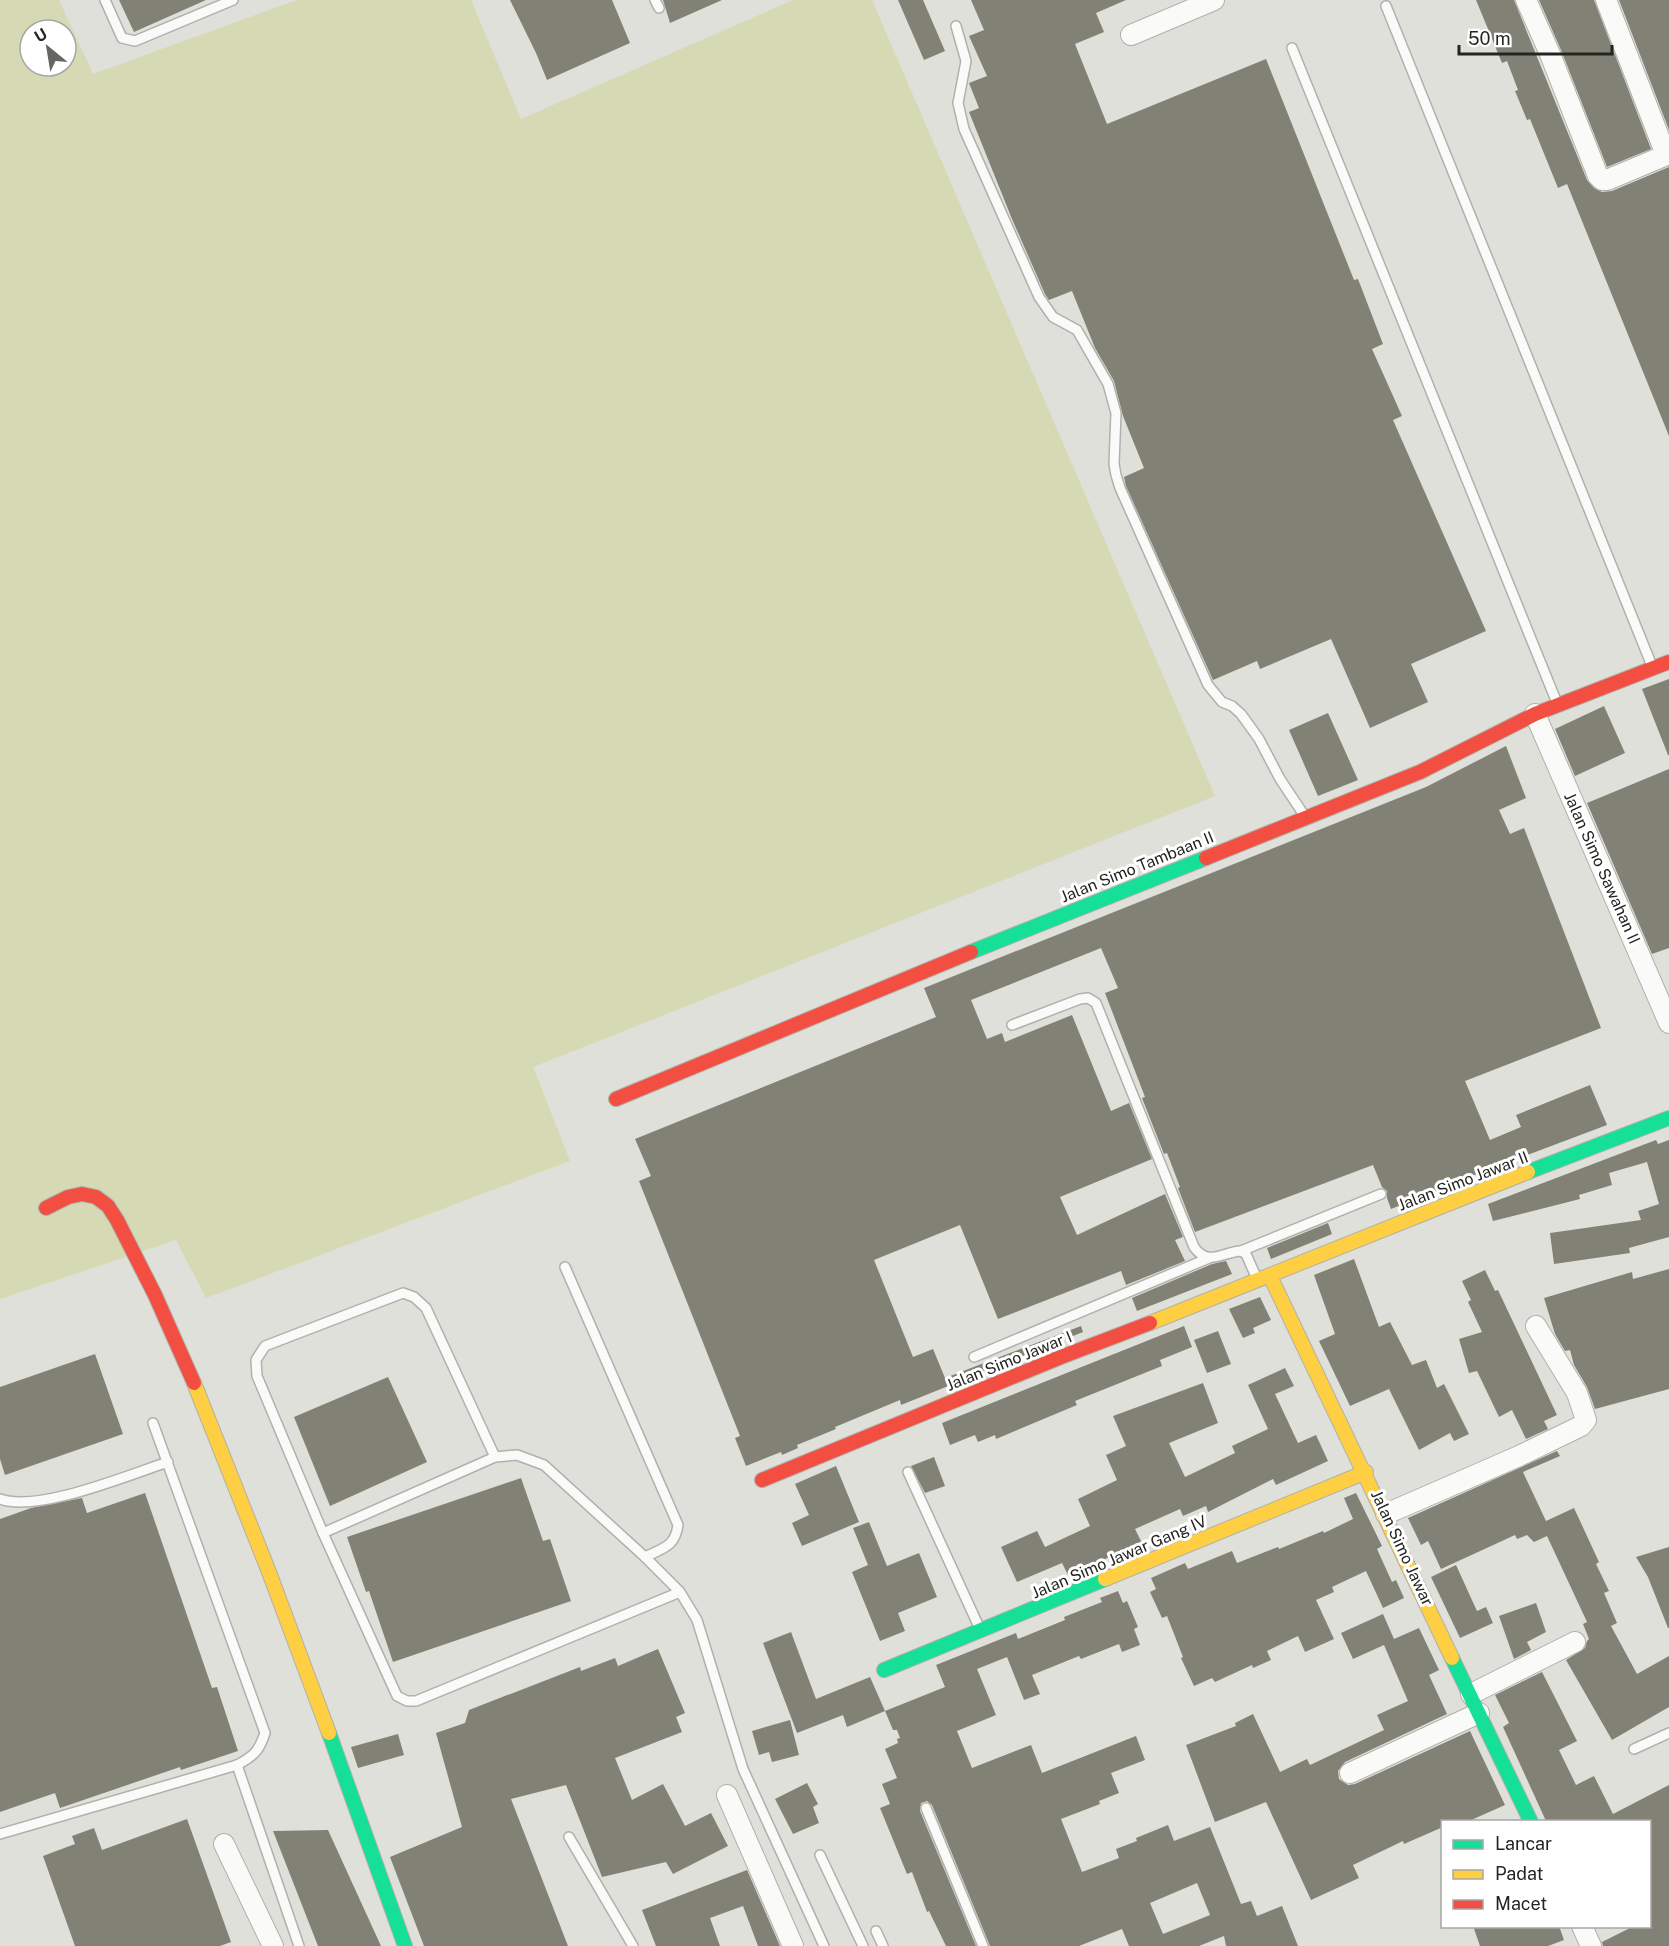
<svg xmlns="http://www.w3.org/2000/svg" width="1669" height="1946" viewBox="0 0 1669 1946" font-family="'Public Sans',sans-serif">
  <rect width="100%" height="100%" fill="#dfe0d9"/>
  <path fill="#d5d9b4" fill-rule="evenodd" d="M0,0H59L93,74L297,0H471L521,119L793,0H872L1215,796L533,1067L570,1161L206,1298L176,1240L0,1299ZM30,30H66V66H30Z"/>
  <g fill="#818275" fill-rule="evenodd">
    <path d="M119,0H206L134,32Z"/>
    <path d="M510,0H612L630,43L547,80L536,53Z"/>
    <path d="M663,0H722L670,23Z"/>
    <path d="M898,0H923L945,51L924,60Z"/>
    <path d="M971,0H1126L1096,13L1104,32L1075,44L1107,124L1266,59L1354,280L1358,279L1383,344L1372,349L1402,416L1393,420L1486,631L1411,664L1428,702L1370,728L1331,639L1260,669L1257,661L1213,680L1126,486L1124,477L1144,468L1123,416L1114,381L1095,348L1072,291L1049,300L1045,294L1012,219L969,112L979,108L969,83L987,76L969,36L984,30Z"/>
    <path d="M1476,0H1514L1587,180L1594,188L1602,192L1612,191L1669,167V436L1567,184L1558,188L1530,119L1527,120L1515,91L1518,90L1507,61L1502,63Z"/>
    <path d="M1539,0H1594L1651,149L1607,167L1561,50Z"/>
    <path d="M1619,0H1669V130Z"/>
    <path d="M1669,679V755H1668L1642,689Z"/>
    <path d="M1604,706L1625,753L1575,776L1555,729Z"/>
    <path d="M1328,713L1358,780L1318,796L1289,730Z"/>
    <path d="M1506,746L1526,798L1499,810L1510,834L1524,828L1601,1028L1465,1081L1490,1140L1521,1127L1516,1115L1590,1085L1607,1125L1479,1173L1391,1209L1387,1198V1191L1382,1187L1373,1165L1195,1232L1178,1188L1180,1187L1167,1153L1164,1154L1142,1098L1145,1097L1105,993L1118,988L1101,948L971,1000L987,1039L1002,1033L1005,1042L1072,1015L1111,1111L1129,1103L1152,1159L1060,1197L1077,1235L1165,1194L1183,1237L1175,1240L1185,1261L1126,1285L1121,1271L998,1319L960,1225L874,1260L913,1357L933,1349L945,1378L1081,1326L1083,1332L901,1405L900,1400L835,1427L836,1429L797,1445L798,1448L782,1455L781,1452L746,1466L735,1438L740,1436L639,1181L651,1176L635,1139L936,1017L924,988L1426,787Z"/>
    <path d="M1669,769V948L1652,954L1587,803Z"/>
    <path d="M1656,1140L1658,1144L1669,1140V1237L1629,1248L1630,1253L1554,1264L1550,1233L1641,1220L1638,1211L1659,1204L1647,1162L1609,1173L1612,1185L1579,1195L1580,1199L1493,1221L1488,1204Z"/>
    <path d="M1328,1223L1332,1234L1271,1259L1267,1248Z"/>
    <path d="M1354,1259L1379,1327L1390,1322L1412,1365L1426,1360L1437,1388L1444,1384L1469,1434L1454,1441L1450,1433L1419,1450L1389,1389L1350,1406L1319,1341L1335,1334L1314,1275Z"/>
    <path d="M1226,1261L1232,1274L1137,1311L1132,1298L1212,1264Z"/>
    <path d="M1669,1269V1389L1595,1409L1587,1387L1574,1365L1570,1350L1565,1351L1555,1334L1544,1298L1632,1272L1633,1279Z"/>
    <path d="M1485,1270L1495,1291L1498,1290L1557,1415L1544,1421L1548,1429L1526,1439L1512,1410L1499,1417L1477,1371L1469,1373L1459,1339L1482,1332L1468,1302L1471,1300L1462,1281Z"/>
    <path d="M1260,1297L1271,1320L1253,1328L1255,1333L1243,1338L1229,1309Z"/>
    <path d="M1184,1326L1192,1347L1160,1360L1162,1366L1075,1401L1077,1405L996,1439L995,1435L978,1442L975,1435L950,1445L942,1423Z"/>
    <path d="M1218,1331L1231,1364L1207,1373L1194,1340Z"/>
    <path d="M95,1354L123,1434L5,1475L0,1459V1387Z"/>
    <path d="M1285,1368L1294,1386L1275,1394L1298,1443L1316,1435L1328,1461L1276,1485L1273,1479L1208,1512L1206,1506L1183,1516L1180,1509L1135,1529L1142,1543L1105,1559L1106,1562L1089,1569L1088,1567L1068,1575L1062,1563L1017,1582L1001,1547L1037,1531L1045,1547L1090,1526L1078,1499L1117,1480L1106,1455L1126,1446L1113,1416L1203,1383L1218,1423L1169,1443L1185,1477L1235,1453L1232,1446L1268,1429L1248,1385Z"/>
    <path d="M388,1377L427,1462L330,1506L294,1417Z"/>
    <path d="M1557,1451L1560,1456L1523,1472L1546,1521L1574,1508L1599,1562L1596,1564L1609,1591L1604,1593L1617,1623L1611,1626L1637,1674L1669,1656V1707L1612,1740L1566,1660L1585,1648L1587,1641L1589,1639L1583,1624L1587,1622L1547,1536L1534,1542L1527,1535L1517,1539L1515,1535L1441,1569L1428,1541L1421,1545L1408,1518Z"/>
    <path d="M934,1457L945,1486L925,1493L911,1466Z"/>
    <path d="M836,1466L859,1522L802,1546L792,1523L809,1515L795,1484Z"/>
    <path d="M521,1478L543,1541L550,1539L571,1601L393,1662L369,1591L366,1592L347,1537Z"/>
    <path d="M145,1493L212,1688L217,1687L238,1751L181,1770L180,1767L60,1808L55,1793L0,1812V1519L31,1508L82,1498L87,1513Z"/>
    <path d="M1356,1493L1382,1546L1377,1549L1392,1582L1396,1580L1404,1598L1383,1608L1366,1571L1332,1587L1334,1592L1316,1600L1334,1639L1305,1652L1298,1636L1267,1651L1271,1660L1253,1668L1252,1665L1215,1682L1212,1678L1194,1686L1181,1658L1183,1657L1167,1616L1162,1618L1150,1592L1156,1589L1151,1578L1185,1563L1188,1569L1232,1551L1237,1563L1278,1547L1279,1549L1323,1531L1324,1533L1353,1519L1344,1498Z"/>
    <path d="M869,1522L887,1566L919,1553L937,1597L898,1613L905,1631L880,1641L852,1572L868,1565L853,1528Z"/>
    <path d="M1669,1547V1628H1668L1648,1577L1636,1557Z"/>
    <path d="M1456,1565L1477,1611L1486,1607L1493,1623L1460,1638L1431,1577Z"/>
    <path d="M1118,1591L1123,1603L1127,1601L1138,1627L1134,1629L1140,1645L1122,1652L1119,1644L1081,1659L1079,1656L1032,1675L1040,1694L1024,1700L1007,1657L977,1669L996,1715L957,1731L972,1768L1031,1745L1042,1773L1136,1736L1145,1760L1111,1773L1119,1793L1099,1801L1100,1804L1061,1819L1082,1872L1119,1858L1116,1849L1137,1841L1136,1838L1168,1825L1174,1841L1210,1827L1241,1904L1251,1901L1257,1916L1282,1906L1298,1946H1226L1224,1936L1199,1946H1129L1122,1929L1079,1946H990L932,1805L927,1801L921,1803L920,1811L976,1946H946L929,1911L927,1912L912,1872L907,1874L880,1808L890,1804L882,1784L897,1778L885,1749L898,1743L897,1739L900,1738L897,1730H893L885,1711L945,1687L936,1665L1016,1633L1018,1639L1065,1620L1064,1617L1102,1602L1100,1598ZM1197,1883L1210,1915L1163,1934L1150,1903Z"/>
    <path d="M1536,1603L1546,1632L1527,1642L1531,1650L1514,1659L1499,1616Z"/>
    <path d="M1383,1614L1394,1639L1419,1628L1439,1670L1429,1675L1447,1714L1345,1762L1338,1771L1339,1779L1348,1785L1355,1784L1470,1731L1505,1805L1469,1821H1443V1827L1404,1844L1403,1841L1353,1865L1359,1878L1311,1900L1266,1802L1215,1822L1186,1745L1236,1726L1235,1723L1253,1714L1280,1772L1307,1759L1310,1765L1384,1730L1377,1715L1408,1701L1384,1645L1353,1659L1341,1633Z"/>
    <path d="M791,1632L816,1699L870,1677L885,1711L847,1727L843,1715L797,1733L763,1643Z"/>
    <path d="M658,1649L685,1713L676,1717L682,1732L615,1758L632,1800L663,1784L685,1826L711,1813L728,1846L673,1874L666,1862L602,1877L566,1785L511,1799L568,1946H424L390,1857L462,1827L436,1733L465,1723L469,1710L580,1667L581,1671L615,1658L618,1666Z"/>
    <path d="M1542,1672L1577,1741L1559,1750L1576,1785L1594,1776L1613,1814L1669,1785V1946H1603L1602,1942L1634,1926H1650V1821H1546L1503,1727L1509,1723L1495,1695Z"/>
    <path d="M790,1720L799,1755L772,1762L769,1752L759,1755L752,1731Z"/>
    <path d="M398,1734L404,1755L358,1768L351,1747Z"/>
    <path d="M807,1783L818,1804L813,1807L819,1823L793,1834L775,1799Z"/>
    <path d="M187,1819L231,1942L220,1946H75L43,1856L75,1844L72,1836L94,1828L102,1850Z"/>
    <path d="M328,1830L381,1946H318L273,1831Z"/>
    <path d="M747,1870L780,1946H758L743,1906L710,1918L720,1946H656L642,1910Z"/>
    <path d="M1473,1926H1559L1564,1940L1548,1946H1480Z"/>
  </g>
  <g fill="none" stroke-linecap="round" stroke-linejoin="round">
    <defs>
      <g id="lane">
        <path d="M105,0L122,38L135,41L233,0"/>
        <path d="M655,0L659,8"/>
        <path d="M1386,6L1652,666"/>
        <path d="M956,26L966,61L958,103L964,129L1039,297L1053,317L1077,330L1108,384L1116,413L1114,464L1116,475L1120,488L1208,685L1222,702L1232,706L1241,714L1259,739L1280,779L1304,815"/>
        <path d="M1292,48L1557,703"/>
        <path d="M1012,1025L1080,999L1088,998L1096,1003L1194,1247C1208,1267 1222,1252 1241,1251L1246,1254L1257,1279"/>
        <path d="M1241,1251L1381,1194"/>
        <path d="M565,1267L678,1525C675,1547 663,1548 645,1557"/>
        <path d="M974,1357L1209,1258"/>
        <path d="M908,1472L979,1627"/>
        <path d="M0,1499C38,1513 128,1475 168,1462"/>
        <path d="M323,1533L495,1457"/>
        <path d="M680,1592L416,1701H407L397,1696L323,1533L257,1376L256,1360L265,1346L403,1293L414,1297L426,1308L495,1457L517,1455L544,1465L645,1557L680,1592L697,1620L743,1769L824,1946"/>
        <path d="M1634,1749L1669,1733"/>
        <path d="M237,1765L299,1946"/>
        <path d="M926,1808L983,1946"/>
        <path d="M0,1834L237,1765C254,1756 259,1751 265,1733L153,1423"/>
        <path d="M569,1837L633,1946"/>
        <path d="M820,1855L863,1946"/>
        <path d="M876,1931L883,1946"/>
      </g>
      <g id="street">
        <path d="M1526,0L1550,54L1598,176L1602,180H1607L1669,154"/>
        <path d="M1606,0L1666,155"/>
        <path d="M1131,35L1214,0"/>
        <path d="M1535,714L1669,1023"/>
        <path d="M1386,1514L1519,1456L1581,1426L1586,1420L1577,1393L1536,1326"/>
        <path d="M1471,1694L1575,1642"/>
        <path d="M1350,1773L1479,1713"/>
        <path d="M727,1795L793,1946"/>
        <path d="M224,1844L273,1946"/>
        <path d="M1582,1926L1591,1946"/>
      </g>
      <g id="fast">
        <path d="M971,952L1206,858"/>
        <path d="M1528,1172L1669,1118"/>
        <path d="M1452,1658L1531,1822"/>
        <path d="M884,1670L1105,1579"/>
        <path d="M329,1733L405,1946"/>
      </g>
      <g id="slow">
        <path d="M1270,1276L1452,1658"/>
        <path d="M1150,1323L1528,1172"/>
        <path d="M194,1383L269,1572L329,1733"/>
        <path d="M1105,1579L1366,1472"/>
      </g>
      <g id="jam">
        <path d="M1206,858L1420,772L1535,714L1669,662"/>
        <path d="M616,1099L971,952"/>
        <path d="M46,1208L68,1197L82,1194L96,1197L108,1206L117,1220L155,1295L194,1383"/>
        <path d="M762,1480L1061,1357L1150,1323"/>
      </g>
    </defs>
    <use href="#lane" stroke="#b0b1ac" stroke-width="12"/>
    <use href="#street" stroke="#b0b1ac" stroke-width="22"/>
    <use href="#fast" stroke="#b0b1ac" stroke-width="16"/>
    <use href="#slow" stroke="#b0b1ac" stroke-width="16"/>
    <use href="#jam" stroke="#b0b1ac" stroke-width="16"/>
    <use href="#lane" stroke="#fafaf9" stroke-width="9"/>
    <use href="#street" stroke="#fafaf9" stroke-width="20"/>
    <use href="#fast" stroke="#16e098" stroke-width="14"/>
    <use href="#slow" stroke="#ffcf43" stroke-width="14"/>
    <use href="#jam" stroke="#f24e42" stroke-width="14"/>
  </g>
  <g text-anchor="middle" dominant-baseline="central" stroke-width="6" stroke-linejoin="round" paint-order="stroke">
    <g font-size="16" fill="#242420" stroke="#fff">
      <text transform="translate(1137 867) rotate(-22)">Jalan Simo Tambaan II</text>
      <text transform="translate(1602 868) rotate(66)">Jalan Simo Sawahan II</text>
      <text transform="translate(1463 1181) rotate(-21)">Jalan Simo Jawar II</text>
      <text transform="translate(1009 1361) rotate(-22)">Jalan Simo Jawar I</text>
      <text transform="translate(1402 1548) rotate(65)">Jalan Simo Jawar</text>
      <text transform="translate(1119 1557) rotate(-23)">Jalan Simo Jawar Gang IV</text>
    </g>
  </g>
  <rect x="1441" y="1820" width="210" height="108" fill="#ffffff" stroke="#a7a7a6" stroke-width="1.5"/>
  <rect x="1453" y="1840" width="30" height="9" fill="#16e098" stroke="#a7a7a6" stroke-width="1.5"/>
  <text x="1495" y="1850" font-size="18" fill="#242420">Lancar</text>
  <rect x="1453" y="1870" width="30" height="9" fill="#ffcf43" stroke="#a7a7a6" stroke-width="1.5"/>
  <text x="1495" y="1880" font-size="18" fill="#242420">Padat</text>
  <rect x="1453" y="1900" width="30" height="9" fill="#f24e42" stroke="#a7a7a6" stroke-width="1.5"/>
  <text x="1495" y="1910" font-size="18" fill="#242420">Macet</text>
  <g transform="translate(48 48) rotate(330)"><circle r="28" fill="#ffffff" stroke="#a7a7a6" stroke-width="1.5"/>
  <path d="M0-4.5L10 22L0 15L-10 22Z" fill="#656661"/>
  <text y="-9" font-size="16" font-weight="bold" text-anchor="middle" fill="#242420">U</text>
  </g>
  <path d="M1459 45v9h153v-9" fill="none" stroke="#242420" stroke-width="3"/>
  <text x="1468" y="45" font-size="18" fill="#242420" stroke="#ffffff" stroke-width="4.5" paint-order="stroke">50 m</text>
</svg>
